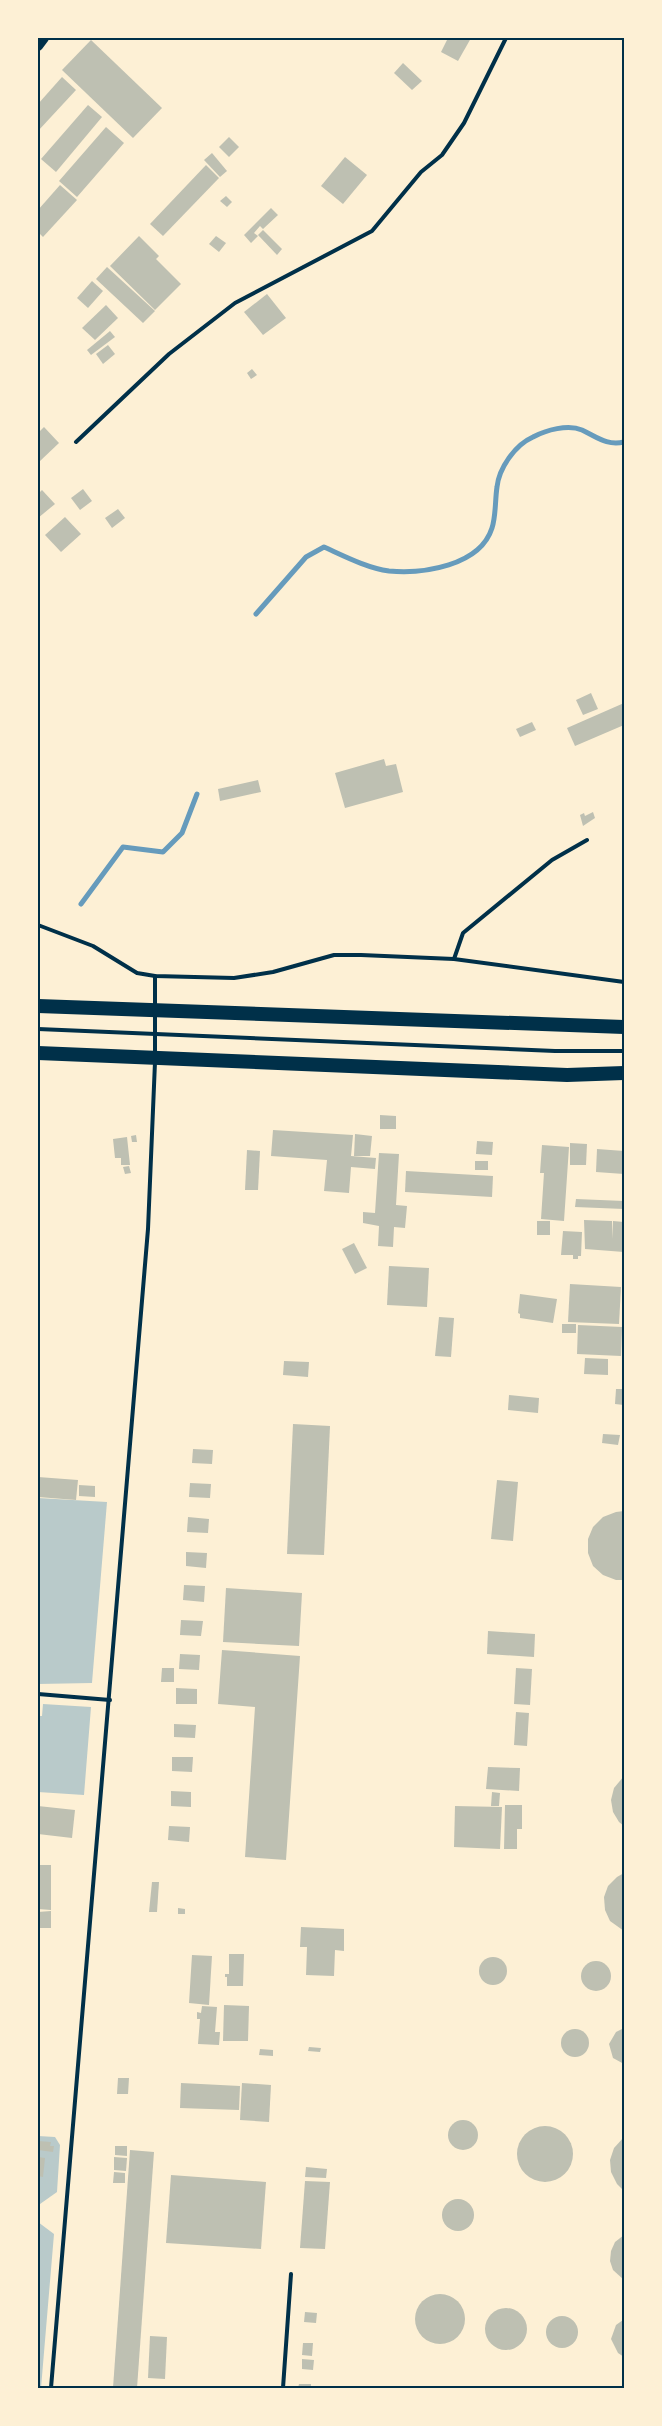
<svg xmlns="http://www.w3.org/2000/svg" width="662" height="2426" viewBox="0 0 662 2426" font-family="'Fira Sans Condensed',sans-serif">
  <rect width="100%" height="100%" fill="#fdf0d5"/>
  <g fill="#b9caca">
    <path d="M38,1498L107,1502L92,1683L38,1684Z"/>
    <path d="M43,1704L91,1707L84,1795L38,1792V1716H42Z"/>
    <path d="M38,2136L55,2137L60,2145L57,2192L40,2204L38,2222L54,2234L41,2388H38Z"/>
  </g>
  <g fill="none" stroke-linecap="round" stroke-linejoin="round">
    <g stroke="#669bbc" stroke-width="5">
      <path d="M256,614L306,557L324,547C344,556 367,568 389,571C423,574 480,566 492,528C496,516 495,500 497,487C499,468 515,445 533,437C546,430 568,424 582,430C597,437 607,446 624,442"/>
      <path d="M81,904L123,847L163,852L182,833L197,794"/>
    </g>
  </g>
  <g fill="#bec0b2">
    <path d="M448,38H471L458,61L441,52Z"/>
    <path d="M91,40L162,108L133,138L62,70Z"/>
    <path d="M403,63L422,81L412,90L394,73Z"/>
    <path d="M62,77L76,90L38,131V104Z"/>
    <path d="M88,105L102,117L56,172L41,159Z"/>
    <path d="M106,127L124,143L77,197L59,181Z"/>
    <path d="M229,137L239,147L229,157L219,147Z"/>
    <path d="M212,153L227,171L220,177L204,160Z"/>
    <path d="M345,157L367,175L343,204L321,186Z"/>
    <path d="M206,165L219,178L163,236L150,224Z"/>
    <path d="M60,185L77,200L43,237L38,232V210Z"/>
    <path d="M226,196L232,202L227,207L220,201Z"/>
    <path d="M271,208L278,215L263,229L260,226L254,233L258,236L251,243L244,235Z"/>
    <path d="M263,230L282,249L277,255L258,235Z"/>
    <path d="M139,236L159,256L156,259L181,284L155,310L110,266Z"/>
    <path d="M216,236L226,243L219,252L209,244Z"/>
    <path d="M107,267L155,311L143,323L96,279Z"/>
    <path d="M92,281L103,291L88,308L77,298Z"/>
    <path d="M267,294L286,318L263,335L244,312Z"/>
    <path d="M106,305L118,318L95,340L82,328Z"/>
    <path d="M110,331L115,337L91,355L87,350Z"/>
    <path d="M108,345L115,354L103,364L96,354Z"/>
    <path d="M252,369L257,375L251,379L247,373Z"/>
    <path d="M44,427L59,443L39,462L38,433Z"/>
    <path d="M83,489L92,501L80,510L71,498Z"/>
    <path d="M42,490L55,504L38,518V494Z"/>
    <path d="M118,509L125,518L112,528L105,518Z"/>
    <path d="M65,517L81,534L61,552L45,535Z"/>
    <path d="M591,693L598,709L583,715L576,700Z"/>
    <path d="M624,703V725L575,746L567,728Z"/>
    <path d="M532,722L536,730L520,737L516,729Z"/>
    <path d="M384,759L386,766L396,764L403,792L345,808L335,773Z"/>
    <path d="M258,780L261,792L220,801L218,789Z"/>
    <path d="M593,812L595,818L583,826L580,815L584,813L585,816Z"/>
    <path d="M380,1115L396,1116V1129H380Z"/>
    <path d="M273,1130L353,1135L351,1156L376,1158L375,1169L351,1167L349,1193L324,1191L327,1160L271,1156Z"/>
    <path d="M355,1134L372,1136L370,1156H354Z"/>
    <path d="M136,1135L137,1142H132L131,1136Z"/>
    <path d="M127,1137L130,1165H121V1158H115L113,1139Z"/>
    <path d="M477,1141L493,1142L492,1155L476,1154Z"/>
    <path d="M570,1143L587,1144L586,1165H570Z"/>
    <path d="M542,1145L569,1147L564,1221L541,1219L544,1173H540Z"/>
    <path d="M597,1149L624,1151V1174L596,1172Z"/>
    <path d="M247,1150L260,1151L258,1190H245Z"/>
    <path d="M379,1153L399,1154L396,1205L407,1206L405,1228L394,1227L393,1247L378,1246L379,1226L363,1223V1212L375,1213Z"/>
    <rect x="475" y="1161" width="13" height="9"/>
    <path d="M129,1166L131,1173L125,1174L123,1167Z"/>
    <path d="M406,1171L493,1176L492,1197L405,1192Z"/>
    <path d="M576,1199L624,1201V1209L575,1207Z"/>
    <path d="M584,1220L612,1221V1239L613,1221L624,1222V1252L585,1249Z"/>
    <rect x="537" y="1221" width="13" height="14"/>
    <path d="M563,1231L582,1232L581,1256H578V1259H573V1255H561Z"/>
    <path d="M354,1243L367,1268L355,1274L342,1249Z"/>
    <path d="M389,1266L429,1268L427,1307L387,1305Z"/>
    <path d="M570,1284L621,1287L619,1324L568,1322Z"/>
    <path d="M520,1294L557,1299L553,1323L520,1318V1314L518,1313Z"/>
    <path d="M439,1317L454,1318L451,1357L435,1356Z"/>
    <rect x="562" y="1324" width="14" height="9"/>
    <path d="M578,1325L622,1327L621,1356L577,1354Z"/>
    <path d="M585,1358L608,1359V1375L584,1374Z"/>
    <path d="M284,1361L309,1362L308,1377L283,1375Z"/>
    <path d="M616,1389H624V1405L615,1404Z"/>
    <path d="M509,1395L539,1398L538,1413L508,1410Z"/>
    <path d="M293,1424L330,1426L324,1555L287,1554Z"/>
    <path d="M603,1434L620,1435L618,1445L602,1443Z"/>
    <path d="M193,1449L213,1450L212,1464L192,1463Z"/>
    <path d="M38,1477L78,1480L76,1500L38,1497Z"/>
    <path d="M497,1480L518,1482L513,1541L491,1539Z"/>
    <path d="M190,1483L211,1484L210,1498L189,1497Z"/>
    <path d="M79,1485L95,1486V1497L79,1496Z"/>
    <path d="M624,1511V1580H616L603,1575L593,1566L588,1553V1539L593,1527L603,1517L616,1512Z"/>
    <path d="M188,1517L209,1519L208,1533L187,1532Z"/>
    <path d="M186,1552L207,1553L206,1568L186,1566Z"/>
    <path d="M184,1585L205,1586L204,1602L183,1600Z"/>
    <path d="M226,1588L302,1593L299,1646L223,1642Z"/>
    <path d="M181,1620L203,1621L201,1636L180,1635Z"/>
    <path d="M488,1631L535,1634L534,1657L487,1654Z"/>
    <path d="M222,1650L300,1656L286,1860L245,1857L255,1707L218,1704Z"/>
    <path d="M180,1654L200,1655L199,1670L179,1669Z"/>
    <path d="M162,1668H174V1682H161Z"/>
    <path d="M516,1668L532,1669L530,1705L514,1704Z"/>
    <path d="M176,1688L197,1689V1704H176Z"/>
    <path d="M516,1712L529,1713L527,1746L514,1745Z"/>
    <path d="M174,1724L196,1725L195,1738L174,1737Z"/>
    <path d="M172,1757H193L192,1772L172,1771Z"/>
    <path d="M488,1767L520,1768L519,1791L486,1789Z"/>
    <path d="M624,1776V1826L619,1822L613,1812L611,1800L614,1788Z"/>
    <path d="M171,1791L191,1792V1807L171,1806Z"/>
    <path d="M492,1792L500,1793L499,1806H491Z"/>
    <path d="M505,1805H522V1829H517V1849H504Z"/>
    <path d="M38,1806L75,1810L72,1838L38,1834Z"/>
    <path d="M455,1806L502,1807L500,1849L454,1847Z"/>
    <path d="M169,1826L190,1827L189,1842L168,1840Z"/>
    <path d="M38,1865H51V1910L38,1909Z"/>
    <path d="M624,1873V1931L610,1921L605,1910L604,1897L608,1886L617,1877Z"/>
    <path d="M152,1882H159L157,1912H149Z"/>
    <path d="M178,1908L185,1909V1914H178Z"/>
    <path d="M51,1911V1928H38V1912Z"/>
    <path d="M301,1927L344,1929V1951L335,1950L334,1976L306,1975L307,1947H300Z"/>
    <path d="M229,1954H244L243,1986H227V1977H225V1974H229Z"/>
    <path d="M192,1955L212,1956L209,2005L189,2003Z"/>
    <circle cx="493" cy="1971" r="14"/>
    <circle cx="596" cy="1976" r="15"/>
    <path d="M224,2005L249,2006L248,2041H223Z"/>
    <path d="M202,2006L217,2007L215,2032H220L219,2045L198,2044L200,2019H197V2012L201,2013Z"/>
    <path d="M624,2028V2064L613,2058L609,2044L616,2032Z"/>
    <circle cx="575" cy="2043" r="14"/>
    <path d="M309,2047L321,2048L320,2052L308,2051Z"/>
    <path d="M260,2049L273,2050V2056L259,2055Z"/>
    <path d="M118,2078H129L128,2094H117Z"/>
    <path d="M181,2083L240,2086L239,2110L180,2108Z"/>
    <path d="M242,2083L271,2085L269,2122L240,2120Z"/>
    <circle cx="463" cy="2135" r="15"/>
    <circle cx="545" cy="2154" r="28"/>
    <path d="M624,2137V2191L617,2184L611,2172L610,2160L614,2148Z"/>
    <path d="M38,2141L51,2142L50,2146H54L53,2152L38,2150Z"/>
    <path d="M115,2146H127V2156L115,2155Z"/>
    <path d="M130,2150L154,2152L137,2388H113Z"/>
    <path d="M38,2157L45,2158L43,2177L38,2176Z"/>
    <path d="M114,2157L127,2158L126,2171L114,2170Z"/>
    <path d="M306,2167L327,2169L326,2178L305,2177Z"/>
    <path d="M114,2172L125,2173V2183H113Z"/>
    <path d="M171,2175L266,2182L261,2249L166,2243Z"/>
    <path d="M305,2181L330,2182L325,2249L300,2248Z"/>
    <circle cx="458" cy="2215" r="16"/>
    <path d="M624,2235V2280L613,2270L610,2261L611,2251L615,2242Z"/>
    <circle cx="440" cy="2319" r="25"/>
    <circle cx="506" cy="2329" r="21"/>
    <path d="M305,2312L317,2313L316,2323L304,2322Z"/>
    <circle cx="562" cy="2332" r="16"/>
    <path d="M623,2320H624V2357L618,2353L611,2339L616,2325Z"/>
    <path d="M150,2336L167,2337L165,2379L148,2378Z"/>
    <path d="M303,2343H313L312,2356L302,2355Z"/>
    <path d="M302,2359L314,2360L313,2370L302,2369Z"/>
    <path d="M299,2384H311V2388H298Z"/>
  </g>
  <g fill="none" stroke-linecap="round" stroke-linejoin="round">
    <g stroke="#003049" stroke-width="4">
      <path d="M76,442L169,354L235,303L372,231L421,172L442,155L464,123L506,38"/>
      <path d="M38,925L93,946L137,973L155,976L234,978L273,972L334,955H361L454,959L624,982"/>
      <path d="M454,959L463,933L552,860L587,840"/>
      <path d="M155,976V1006"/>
      <path d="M155,1014V1054"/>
      <path d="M38,1029L555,1051H624"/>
      <path d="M38,1694L110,1700"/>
      <path d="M51,2388L148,1229L155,1062"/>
      <path d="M283,2388L291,2274"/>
    </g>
    <path stroke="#003049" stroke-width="10" d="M38,46L44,38"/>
    <g stroke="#003049" stroke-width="14">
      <path d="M38,1006L624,1027"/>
      <path d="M38,1053L567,1075L624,1073"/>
    </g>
  </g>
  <rect width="662" height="2426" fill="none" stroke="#fdf0d5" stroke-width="78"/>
  <rect x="39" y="39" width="584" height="2348" fill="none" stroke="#003049" stroke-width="2"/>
</svg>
